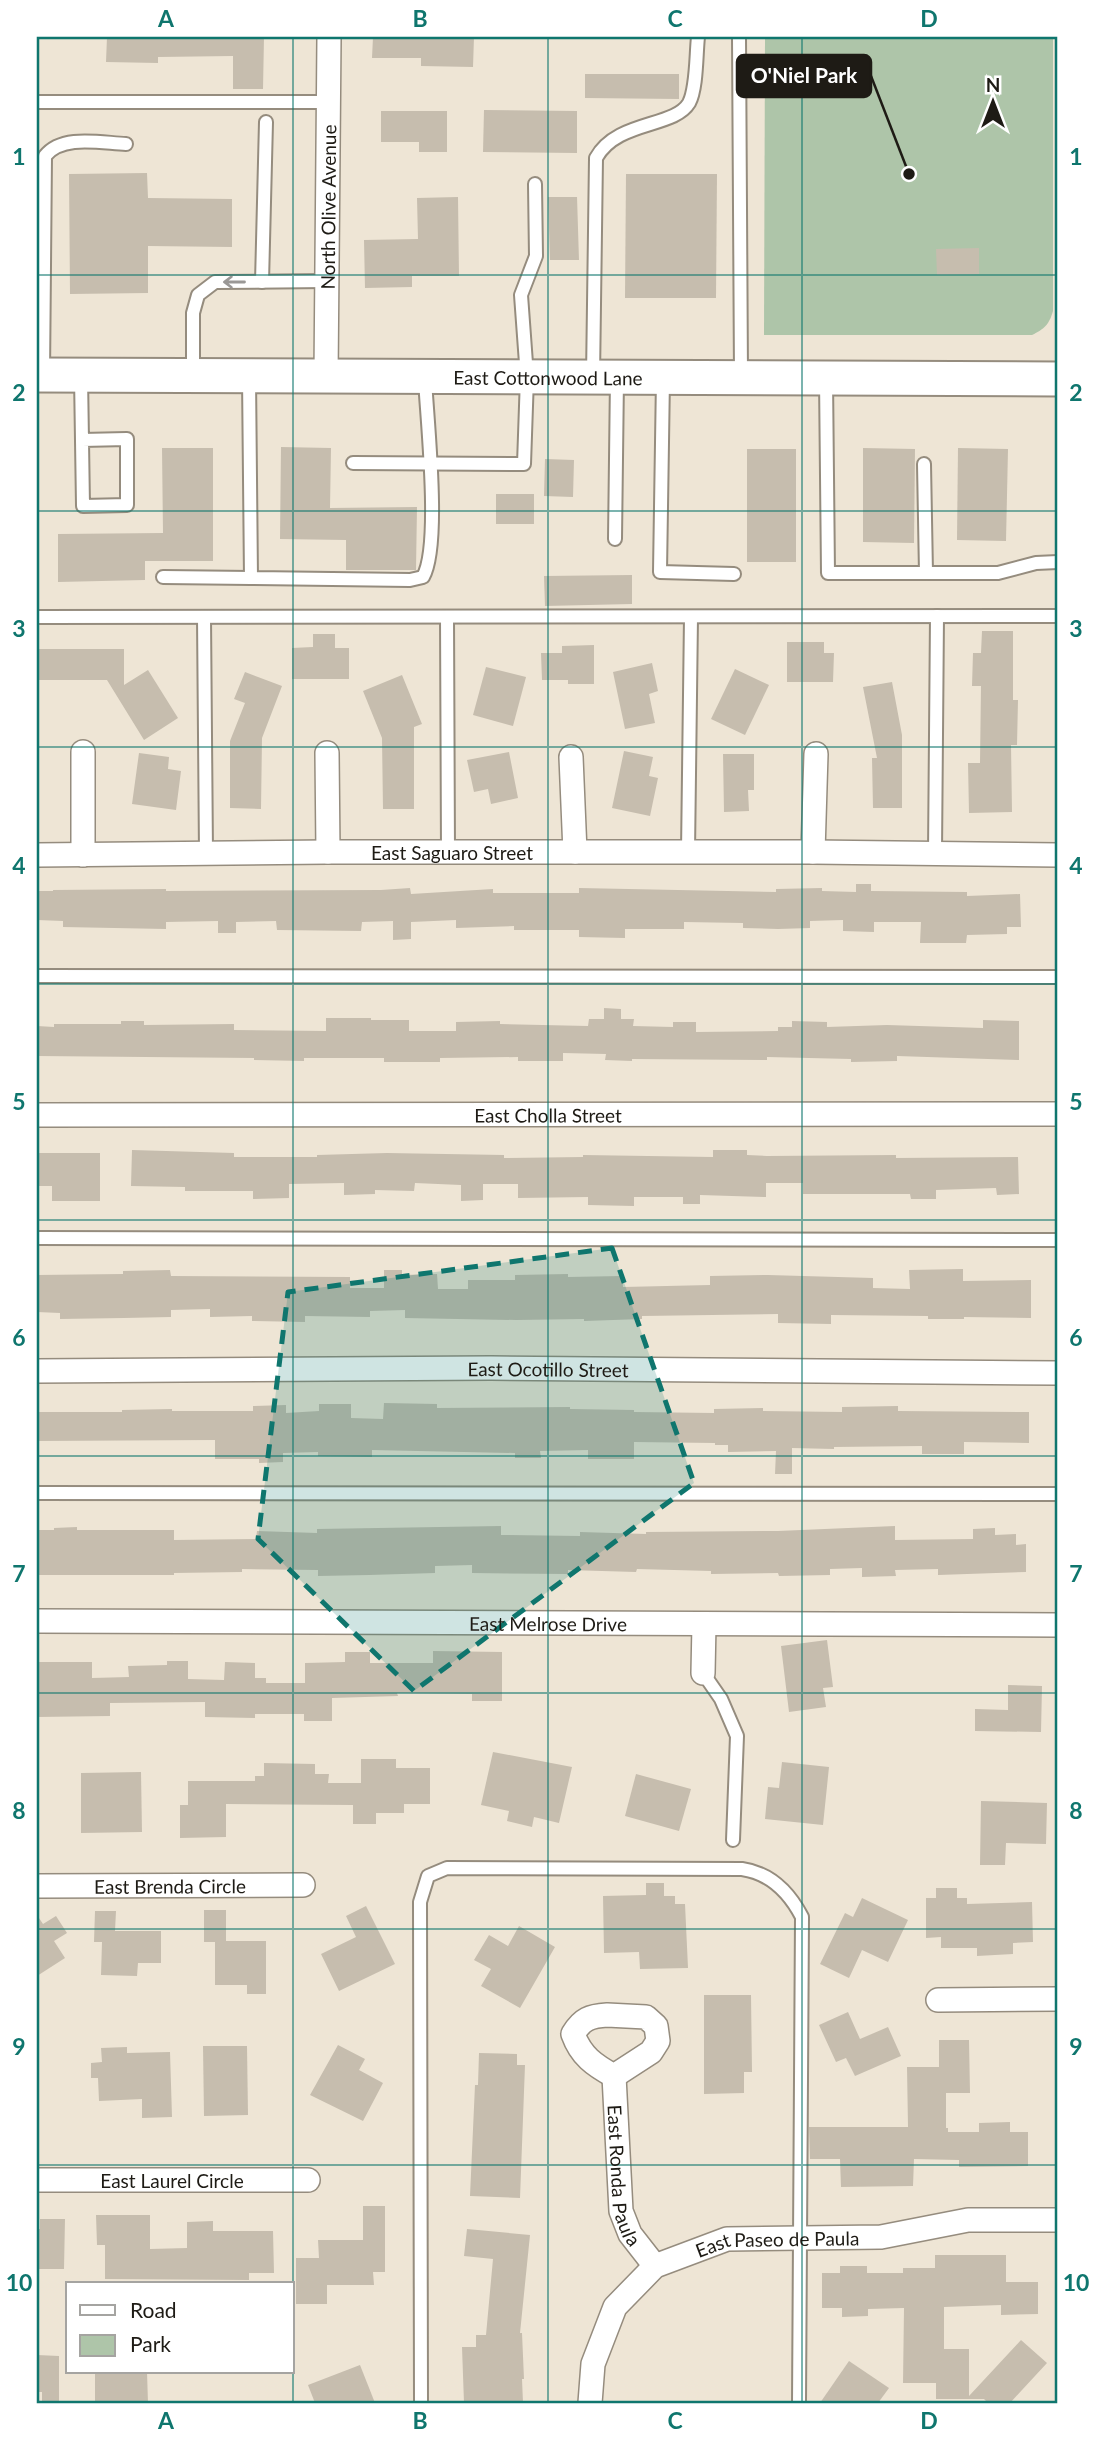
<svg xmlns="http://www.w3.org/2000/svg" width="1095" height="2440" viewBox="0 0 1095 2440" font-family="Lato,sans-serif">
  <rect width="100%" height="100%" fill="#eee5d5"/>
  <path fill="#aec5a9" d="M765,37H1053V311C1049,325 1044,329 1032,335H764Z"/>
  <g fill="#c6bdae">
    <path d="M107,37H264L263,89H233V56L158,57V63L106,62Z"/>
    <path d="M373,37H474L473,67L421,66V58H372Z"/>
    <path d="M585,74H679V99L585,98Z"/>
    <path d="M484,110L577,111V153L483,152Z"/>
    <path d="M381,111H447V152H419V142H381Z"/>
    <path d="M147,173L148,198L232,199V247L148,246V293L70,294L69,174Z"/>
    <path d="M626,174H717L716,298H625Z"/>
    <path d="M458,197L459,276H412V287L365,288L364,240L418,239L417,198Z"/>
    <path d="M548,197H577L579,260H550Z"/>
    <path d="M979,248V274L937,275L936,249Z"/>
    <path d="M281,447L331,448L330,508L417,507L416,570H346V540L280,539Z"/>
    <path d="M162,448H213V561H145V580L58,582V534L163,533Z"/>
    <path d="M863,448L915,449L914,543L863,542Z"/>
    <path d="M958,448L1008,449L1006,541L957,540Z"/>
    <rect x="747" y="449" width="49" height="113"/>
    <path d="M545,459L574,460L573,497L544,496Z"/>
    <rect x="496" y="494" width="38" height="30"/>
    <path d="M632,575V604L545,606L544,576Z"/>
    <path d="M982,631H1013V700H1018L1017,745H1011L1012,812L969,813L968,763H980L981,686H972L973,653H981Z"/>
    <path d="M313,634H335V648H349V679H292V648L313,647Z"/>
    <path d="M787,642H824V653H834L833,682H787Z"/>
    <path d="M594,645V684H568V680H542L541,653H562V646Z"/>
    <path d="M37,649H124V685L148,670L178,718L144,740L107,680H37Z"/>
    <path d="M652,663L658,691L649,694L655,723L625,729L613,672Z"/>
    <path d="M486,667L526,677L513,726L473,715Z"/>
    <path d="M735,669L769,685L745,735L711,719Z"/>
    <path d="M245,672L282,686L262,738L261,809L230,808V741L245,703L234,699Z"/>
    <path d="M402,675L422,724L414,727V809H383L382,738L363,691Z"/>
    <path d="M892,682L902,735V808H873L872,758H877L863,687Z"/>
    <path d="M624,751L653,757L649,776L658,778L650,816L612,808Z"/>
    <path d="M509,752L518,798L491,804L488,789L474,792L467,760Z"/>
    <path d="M139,753L169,757L168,769L181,771L176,810L132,804Z"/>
    <path d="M723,754H754V790H748L749,811L724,812Z"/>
    <path d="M856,884H871V891L967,892V896L1020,894L1021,927H1007V934L967,935L966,943H920L921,922H874V932L843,931V920L810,921V928L778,929L743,928V923L684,922V929H625V938L579,937V930H514V926L456,928V920L411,922V939L393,940V921L362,922L361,931L277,930L276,921L236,922V933H218V921L166,922V929L63,927V921L37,920V891H53V890L166,889V891L381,890L410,888L411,894L493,889V893H579V888L776,892V889L822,888V891L856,892Z"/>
    <path d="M604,1008L621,1009V1019H634L633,1026L673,1027V1022H696V1032L778,1031V1027H792V1021L827,1022V1027L887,1025L983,1028V1020L1019,1021V1060L897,1056V1061L851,1062V1059L767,1057V1060L632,1059V1061L605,1060L606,1054L563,1053V1061H518V1057L440,1058V1062H384V1058H304V1061L254,1060V1058L37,1056V1026L54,1027V1024H121V1021H144V1025L234,1024V1030L326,1031V1018H371V1020H409V1031H456V1022L500,1021V1024L588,1026L589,1019H604Z"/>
    <path d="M132,1150L234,1153V1157H317V1155L387,1153L504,1155V1158L583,1157V1155L713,1157V1150H747V1155L767,1156L896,1155V1158L1018,1157L1019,1194L997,1195L996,1188L936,1190V1199H911L910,1194H803V1183H766V1197L700,1195V1204H683V1197H634V1206L588,1205V1197L518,1198V1184H483V1200L461,1201V1185L415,1183L414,1191L375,1190V1194L344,1195V1183L289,1184V1198L253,1199V1191H185V1187L131,1186Z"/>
    <path d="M37,1153H100V1201H52V1186H37Z"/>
    <path d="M963,1269V1281L1031,1280V1318L964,1317V1319H928V1316L831,1315V1324L778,1323V1314L642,1316V1319L584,1321V1319L516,1320L405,1318V1310L370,1311V1317L305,1316V1322L252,1321V1316L210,1317V1309L171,1310V1317L124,1318L60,1319V1313L37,1312V1275L123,1274V1271L170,1270L171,1276L350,1277V1288H384V1270H402V1275L437,1274L438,1289H468V1280H515V1275L568,1274V1277L622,1276L623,1287L710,1285V1276L768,1275L873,1278V1288L910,1289L909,1270Z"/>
    <path d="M384,1403L437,1404V1408L570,1407V1409L634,1410V1412L714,1413V1409L763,1408V1411L842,1412V1407L898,1406V1411L1029,1412V1443L964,1442V1454H922V1446L834,1447V1449L792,1448V1474H775L776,1451L728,1452V1445H715V1443L634,1442V1459H588V1450L540,1451L541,1458H515V1453L372,1450V1457L318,1456V1452L283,1453V1462L259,1463V1459H215V1440L37,1441V1412H122V1410L172,1409V1411H253V1406L286,1405V1413L319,1411V1404H351V1418L383,1419Z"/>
    <path d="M501,1526V1535L580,1536V1532L646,1534V1532L778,1531L895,1526V1540L973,1539V1529L995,1528V1535L1016,1534V1545L1026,1544V1572L938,1575V1569L895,1570L896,1576L862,1577V1568L830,1569V1575L779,1576L778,1573L711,1574V1571L637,1569L636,1572L568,1570V1574L472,1573V1565L435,1566V1573L369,1575L318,1576V1570L242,1569V1572L174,1573V1575H37V1530H54V1528L77,1527V1530H174V1540L256,1539L257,1531L317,1533V1529Z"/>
    <path d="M827,1640L833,1687L823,1688L826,1707L789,1712L781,1646Z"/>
    <path d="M433,1651L502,1652V1701H472V1694L397,1693L398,1696L332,1698V1721H304V1714H255V1718L205,1717V1702L110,1703V1716L37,1717V1662H92V1678L129,1677L128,1666L167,1665V1661H188V1679L224,1680L225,1662L255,1663V1678H266V1683H305V1663L345,1662V1652H370V1663H433Z"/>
    <path d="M1008,1685L1042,1686L1041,1732L975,1731V1709L1008,1710Z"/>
    <path d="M493,1752L572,1767L559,1823L534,1817L532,1827L507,1821L509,1811L481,1805Z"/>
    <path d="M361,1759H396V1768H430V1804H404V1813H376V1824H353V1805L226,1804V1837L180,1838V1805H188V1781H255V1776H264V1763L315,1764V1774H329L328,1783H361Z"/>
    <path d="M782,1762L829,1767L823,1825L765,1819L768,1787L779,1788Z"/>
    <path d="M141,1772L142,1832L81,1833V1773Z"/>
    <path d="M636,1774L691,1789L679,1831L625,1816Z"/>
    <path d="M981,1801L1047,1803L1046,1844L1006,1843L1005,1865H980Z"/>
    <path d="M646,1883H664V1896H675V1904H685L688,1968L640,1969L639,1952L604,1953L603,1896L646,1895Z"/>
    <path d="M936,1888H957V1898H967V1904L1032,1902L1033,1942L1013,1943V1954L977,1956V1948H941V1937L926,1938V1898H936Z"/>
    <path d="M862,1898L908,1920L888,1962L862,1950L849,1978L820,1964L845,1913L853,1917Z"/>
    <path d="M366,1906L395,1964L339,1991L321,1954L356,1937L346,1916Z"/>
    <path d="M204,1910H226V1941H266V1994H247V1985H215V1942H204Z"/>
    <path d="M95,1911H116L115,1931H161V1963H138L137,1976L101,1975L102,1942H94Z"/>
    <path d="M37,1915L43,1924L56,1916L67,1933L54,1941L65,1958L37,1976Z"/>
    <path d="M519,1926L555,1947L520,2008L481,1986L491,1969L474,1960L489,1935L508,1946Z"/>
    <path d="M704,1995H751L752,2072H744V2093L704,2094Z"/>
    <path d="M848,2012L860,2039L888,2027L901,2056L855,2076L846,2058L836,2062L819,2025Z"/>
    <path d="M939,2040H969L970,2093H946V2128H948V2132H979V2123L1010,2122V2132H1028V2166L959,2167V2160L914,2159L913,2186L841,2187L840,2159H810L809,2127H908L907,2067H939Z"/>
    <path d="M338,2045L365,2059L359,2070L383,2083L363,2121L310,2095Z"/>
    <path d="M203,2046H247L248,2115L204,2116Z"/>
    <path d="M127,2047V2053L170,2052L172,2117L142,2118V2099L99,2101L98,2078H91V2063L102,2062L101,2048Z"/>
    <path d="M479,2053L517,2054V2065H525L520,2198L470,2196L475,2085H478Z"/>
    <path d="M363,2206H385V2272H373L374,2285H327V2304H296V2258H319L318,2240H363Z"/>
    <path d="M96,2215H150V2249L187,2248V2222L213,2221V2231H273L274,2273H249V2280L105,2279V2245H97Z"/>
    <path d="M40,2219H65L64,2269H37V2229H40Z"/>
    <path d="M467,2229L530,2235L520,2333H522L524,2379H522L523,2403H464L462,2347H476V2335H486L493,2259L464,2256Z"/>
    <path d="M935,2255H1006V2282H1038V2314L1001,2315V2305L944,2307V2349H969V2396L1021,2340L1047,2363L1010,2403H988L984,2399H936V2383H903L904,2308L868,2309V2316L842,2317V2308H822V2273H840V2266H867V2273H903V2268H935Z"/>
    <path d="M37,2355L59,2356V2403H42V2392H37Z"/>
    <path d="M849,2361L889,2388L878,2403H820Z"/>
    <path d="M360,2365L375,2403H315L308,2385Z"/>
    <path d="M95,2372H147L148,2403H95Z"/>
  </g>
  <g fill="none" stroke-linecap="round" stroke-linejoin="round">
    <defs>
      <g id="service">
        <path d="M739,37L741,376"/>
        <path d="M37,102H328"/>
        <path d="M262,282L266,122"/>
        <path d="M193,374V313L198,295L215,282L327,281"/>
        <path d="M43,375L45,156C62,134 101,143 126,144"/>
        <path d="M81,376L83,506L127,505V439L82,440"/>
        <path d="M249,377L251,578L410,580L423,577C441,546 427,420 425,379"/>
        <path d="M593,377L596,158C617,120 674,128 689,103C697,88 696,54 698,37"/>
        <path d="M663,378L660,572L734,574"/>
        <path d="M826,378L828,573H998L1036,563L1058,562"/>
        <path d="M353,463L524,464L527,377L521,295L536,256L535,184"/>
        <path d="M924,464L926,573"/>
        <path d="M615,539L617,378"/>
        <path d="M163,577L251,578"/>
        <path d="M37,617L1058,616"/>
        <path d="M204,617L206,853"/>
        <path d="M447,617L448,852"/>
        <path d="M688,852L691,617"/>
        <path d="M935,853L937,616"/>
        <path d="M37,976L1058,977"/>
        <path d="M37,1238L1058,1240"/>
        <path d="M37,1493L1058,1494"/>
        <path d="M703,1673L721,1699L737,1736L733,1840"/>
        <path d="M421,2403L420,1902L428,1876L447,1868L742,1869C770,1873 789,1892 802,1917L799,2403"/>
      </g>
      <g id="minor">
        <path id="s1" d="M326,377L329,37"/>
        <path d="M83,752V855"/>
        <path d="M327,753L328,852"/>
        <path d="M571,757L575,852"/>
        <path d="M813,852L816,754"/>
        <path id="s2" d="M37,855L328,852H813L1058,855"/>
        <path id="s3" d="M37,1115L1058,1114"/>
        <path id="s4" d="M37,1371L491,1368L1058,1373"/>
        <path id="s5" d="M37,1621L1058,1625"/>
        <path d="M703,1673L704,1624"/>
        <path id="s6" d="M37,1886L303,1885"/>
        <path d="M938,2000L1058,1999"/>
        <path d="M607,2015L646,2017L656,2026L658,2041L651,2052L614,2076C594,2065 581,2056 573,2034C582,2019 590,2016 607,2015Z"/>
        <path id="s7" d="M614,2076L621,2211L630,2234L655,2266"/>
        <path id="s8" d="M37,2180H308"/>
        <path id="s9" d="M590,2403L593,2364L615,2307L655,2266L727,2239L881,2237L968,2220H1058"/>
      </g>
      <g id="secondary">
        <path id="s10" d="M37,375L1058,379"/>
      </g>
    </defs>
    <use href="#service" stroke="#958c7e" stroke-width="16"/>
    <use href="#minor" stroke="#958c7e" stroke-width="26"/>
    <use href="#secondary" stroke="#958c7e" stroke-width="37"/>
    <use href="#service" stroke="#fff" stroke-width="12"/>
    <use href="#minor" stroke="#fff" stroke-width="23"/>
    <use href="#secondary" stroke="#fff" stroke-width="33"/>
  </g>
  <defs><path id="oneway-shaft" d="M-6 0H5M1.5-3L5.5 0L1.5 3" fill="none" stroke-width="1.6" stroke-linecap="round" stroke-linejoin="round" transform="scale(1.75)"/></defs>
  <use stroke="#9a9896" href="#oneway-shaft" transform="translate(234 282) rotate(180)"/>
  <path fill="#0f766e" fill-opacity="0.2" stroke="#0f766e" stroke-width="5" stroke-dasharray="14 9" stroke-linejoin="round" d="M612,1248L694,1483L414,1691L258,1539L288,1292Z"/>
  <path fill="none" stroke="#0f766e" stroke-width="2" stroke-opacity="0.55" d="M293,37V2403M548,37V2403M802,37V2403M37,275H1058M37,511H1058M37,747H1058M37,984H1058M37,1220H1058M37,1456H1058M37,1693H1058M37,1929H1058M37,2165H1058"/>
  <g text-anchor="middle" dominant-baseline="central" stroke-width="6" stroke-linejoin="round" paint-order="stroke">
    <g font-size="19" fill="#1e1b15" stroke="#fff">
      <text stroke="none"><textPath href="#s1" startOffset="170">North Olive Avenue</textPath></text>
      <text stroke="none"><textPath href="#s10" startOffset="511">East Cottonwood Lane</textPath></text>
      <text stroke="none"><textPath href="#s2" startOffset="415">East Saguaro Street</textPath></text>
      <text stroke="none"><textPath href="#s3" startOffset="511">East Cholla Street</textPath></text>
      <text stroke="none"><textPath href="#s4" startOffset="511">East Ocotillo Street</textPath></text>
      <text stroke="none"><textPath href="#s5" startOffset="511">East Melrose Drive</textPath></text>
      <text stroke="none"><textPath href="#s6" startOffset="133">East Brenda Circle</textPath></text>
      <text stroke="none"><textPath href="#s7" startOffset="100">East Ronda Paula</textPath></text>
      <text stroke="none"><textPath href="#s8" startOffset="135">East Laurel Circle</textPath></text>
      <text stroke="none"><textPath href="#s9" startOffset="284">East Paseo de Paula</textPath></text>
    </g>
  </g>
  <path fill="none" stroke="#1e1b15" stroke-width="2.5" d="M909 174L871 76"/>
  <circle fill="#1e1b15" stroke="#fff" stroke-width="2.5" cx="909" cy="174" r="7"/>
  <rect fill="#1e1b15" stroke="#1e1b15" stroke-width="2.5" x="737" y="55" width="134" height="42" rx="7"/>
  <g font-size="21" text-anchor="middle" font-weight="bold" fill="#fff">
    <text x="804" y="83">O'Niel Park</text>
  </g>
  <rect width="1095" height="2440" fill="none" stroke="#ffffff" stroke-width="77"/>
  <rect x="66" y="2282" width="228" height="91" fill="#ffffff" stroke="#a5a4a1" stroke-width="2"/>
  <rect x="80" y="2305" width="35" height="10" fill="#ffffff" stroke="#a5a4a1" stroke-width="2"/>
  <text x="130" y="2318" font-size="21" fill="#1e1b15">Road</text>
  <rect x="80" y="2335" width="35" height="21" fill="#aec5a9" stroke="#a5a4a1" stroke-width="2"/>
  <text x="130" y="2352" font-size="21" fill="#1e1b15">Park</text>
  <g transform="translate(993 102)" stroke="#ffffff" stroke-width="5" paint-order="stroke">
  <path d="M0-5L12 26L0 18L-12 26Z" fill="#1e1b15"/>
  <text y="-10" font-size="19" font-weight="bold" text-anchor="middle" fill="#1e1b15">N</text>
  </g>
  <rect x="38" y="38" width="1018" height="2364" fill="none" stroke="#0f766e" stroke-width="2.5"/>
  <g font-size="23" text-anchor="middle" font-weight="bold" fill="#0f766e">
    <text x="166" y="27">A</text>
    <text x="420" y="27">B</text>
    <text x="675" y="27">C</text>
    <text x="929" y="27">D</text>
    <text x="19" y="165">1</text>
    <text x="1076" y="165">1</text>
    <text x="19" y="401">2</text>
    <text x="1076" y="401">2</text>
    <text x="19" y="637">3</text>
    <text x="1076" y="637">3</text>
    <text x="19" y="874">4</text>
    <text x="1076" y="874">4</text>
    <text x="19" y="1110">5</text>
    <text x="1076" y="1110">5</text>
    <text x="19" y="1346">6</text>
    <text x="1076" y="1346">6</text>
    <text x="19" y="1582">7</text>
    <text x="1076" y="1582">7</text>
    <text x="19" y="1819">8</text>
    <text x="1076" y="1819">8</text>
    <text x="19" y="2055">9</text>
    <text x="1076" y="2055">9</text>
    <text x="19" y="2291">10</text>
    <text x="1076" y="2291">10</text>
    <text x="166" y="2429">A</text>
    <text x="420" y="2429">B</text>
    <text x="675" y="2429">C</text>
    <text x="929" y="2429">D</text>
  </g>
</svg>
